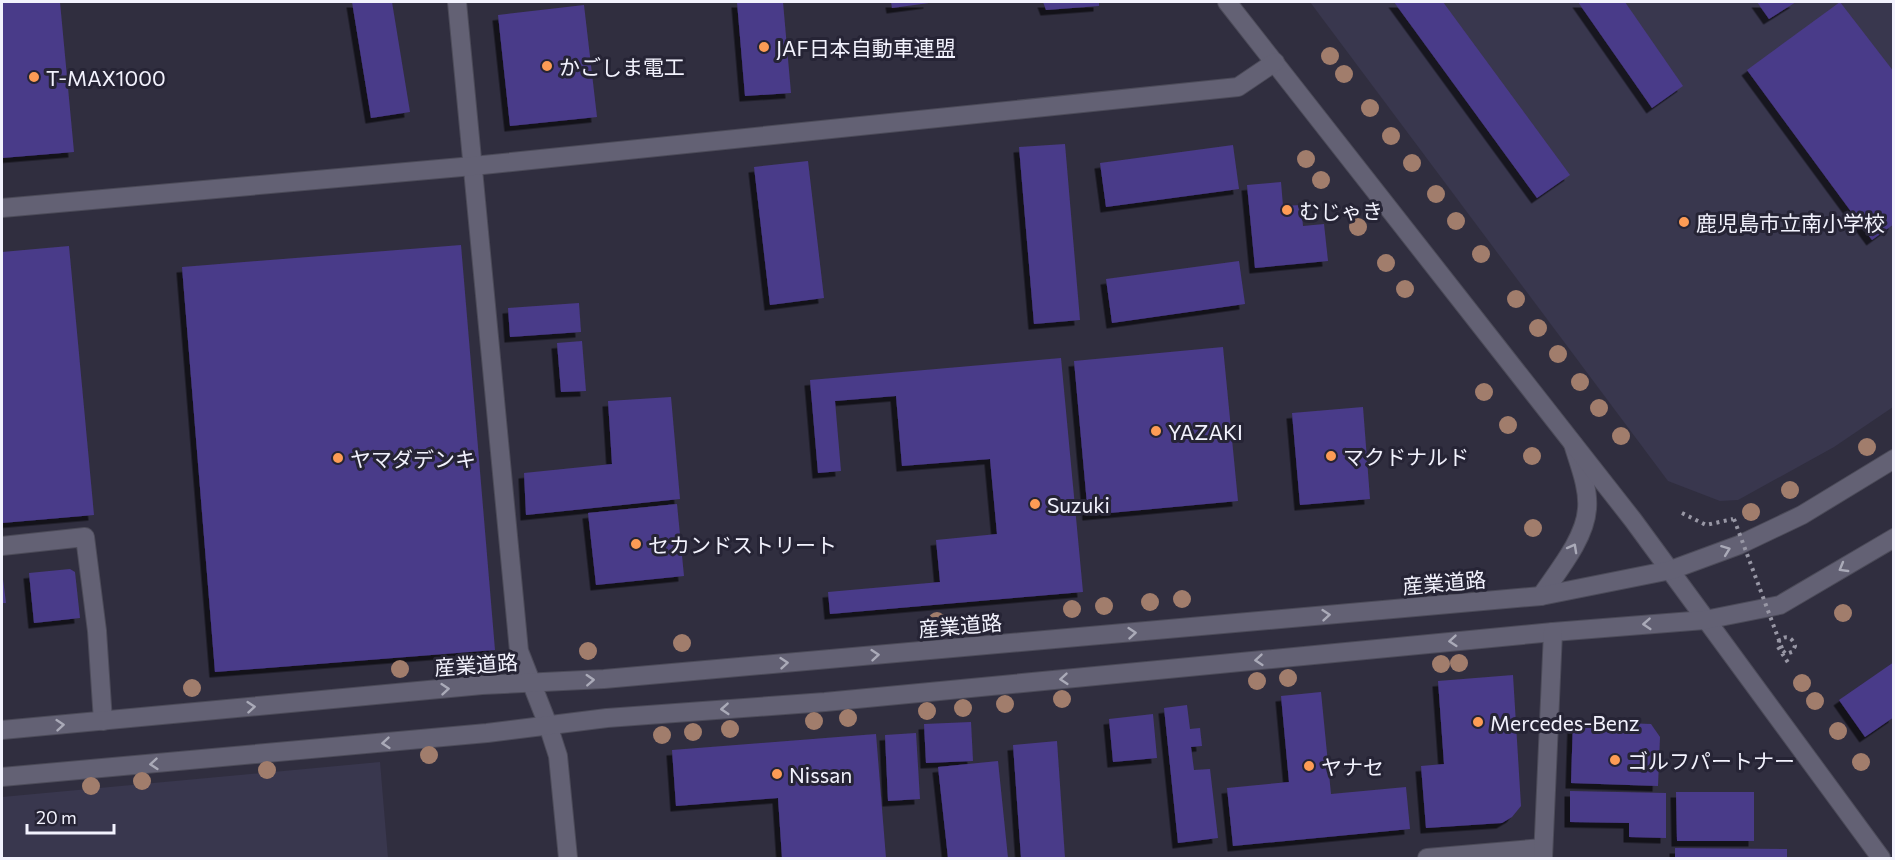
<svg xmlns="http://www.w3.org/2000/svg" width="1895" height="860" viewBox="0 0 1895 860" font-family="Commissioner,'Noto Sans JP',sans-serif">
  <defs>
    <filter id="shadow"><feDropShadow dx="-5.5" dy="5.5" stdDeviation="0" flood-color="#0009"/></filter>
  </defs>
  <rect width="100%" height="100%" fill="#302e3f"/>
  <g fill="#39374e">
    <path d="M1310,2H1893V407L1834,447L1738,500L1720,501L1668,481Z"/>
    <path d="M380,762L388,858H2V797Z"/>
  </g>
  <g fill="#4a3a89" filter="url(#shadow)">
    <path d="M2,2H60L74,152L2,158Z"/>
    <path d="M352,2H392L410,112L371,118Z"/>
    <path d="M737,2H783L791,93L745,96Z"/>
    <path d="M891,2H929V3L892,8Z"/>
    <path d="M1043,2H1099V6L1046,10Z"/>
    <path d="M1394,2H1443L1570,175L1537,198Z"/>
    <path d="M1578,2H1625L1683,86L1652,108Z"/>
    <path d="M1757,2H1796L1769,19Z"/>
    <path d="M1840,2L1894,72V224L1872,240L1747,70Z"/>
    <path d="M584,5L597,117L510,126L498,15Z"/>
    <path d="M1065,144L1080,320L1034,324L1019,147Z"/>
    <path d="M1233,145L1239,189L1106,207L1100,163Z"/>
    <path d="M808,161L824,298L770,305L754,167Z"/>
    <path d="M1281,182L1283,206L1301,205L1303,226L1324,224L1328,261L1255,268L1247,185Z"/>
    <path d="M461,245L495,650L215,672L182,267Z"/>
    <path d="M69,246L94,515L2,523V252Z"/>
    <path d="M1239,261L1245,304L1112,323L1106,279Z"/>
    <path d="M579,303L581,332L510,337L508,308Z"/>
    <path d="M582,341L586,391L561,392L557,343Z"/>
    <path d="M1223,347L1238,501L1088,515L1074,361Z"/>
    <path d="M1061,358L1083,592L830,614L828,592L940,582L936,540L997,534L990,459L902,466L896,396L835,401L841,471L818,473L810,380Z"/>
    <path d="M671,397L680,499L526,515L524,473L612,464L608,401Z"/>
    <path d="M1363,407L1370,499L1300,505L1292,413Z"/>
    <path d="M677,504L684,576L596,585L588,513Z"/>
    <path d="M70,569L75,572L80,618L34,623L29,573Z"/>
    <path d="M2,579H3L6,603H2Z"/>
    <path d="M1894,662V717L1865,737L1839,700Z"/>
    <path d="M1513,675L1521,806L1512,817L1502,823L1426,828L1421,766L1444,764L1438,681Z"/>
    <path d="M1321,692L1331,794L1406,787L1410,829L1233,846L1227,788L1289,782L1281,696Z"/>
    <path d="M1187,705L1190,729L1200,728L1202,746L1191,747L1194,770L1210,769L1218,838L1178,843L1164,708Z"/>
    <path d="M1153,714L1157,758L1113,762L1109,719Z"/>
    <path d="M1573,721L1651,724L1660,737L1658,786L1571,783Z"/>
    <path d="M971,722L973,761L926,763L924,724Z"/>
    <path d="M916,733L920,799L888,801L885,735Z"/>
    <path d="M876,734L886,858H782L778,798L676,806L672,750Z"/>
    <path d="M1057,741L1065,858H1021L1013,745Z"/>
    <path d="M998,761L1008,858H948L938,767Z"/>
    <path d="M1570,791L1666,793V838L1629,837V823L1570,822Z"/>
    <path d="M1676,792H1754V841H1677Z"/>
    <path d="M1675,848L1787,849V858H1675Z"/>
  </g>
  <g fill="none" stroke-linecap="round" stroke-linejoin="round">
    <defs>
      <g id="street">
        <path d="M2,546L85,537L97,631L103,721"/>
        <path d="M1541,596C1557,572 1585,539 1587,509C1589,488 1579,464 1573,444"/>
      </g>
      <g id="secondary">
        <path d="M457,2L519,651L548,725L558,756L568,858"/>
        <path d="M1227,2L1633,520L1881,858"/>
        <path d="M2,208L473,166L1238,87L1275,62"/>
        <path d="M2,730L482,685L604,679L1541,596L1671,570L1739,545L1802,515L1894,459"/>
        <path d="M2,777L487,733L607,718L825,702L1553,632L1705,620L1780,605L1894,538"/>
        <path d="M1427,858L1543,848"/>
        <path d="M1543,858L1553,632"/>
      </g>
    </defs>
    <use href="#street" stroke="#4c4b59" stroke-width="20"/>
    <use href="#secondary" stroke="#4c4b59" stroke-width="20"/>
    <g stroke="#9897a5" stroke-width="4" stroke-dasharray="3 4.5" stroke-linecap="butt">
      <path d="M1682,513L1706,525L1733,519"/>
      <path d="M1783,651L1786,654L1792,652L1795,646C1792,637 1786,634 1779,641L1778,647L1789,664"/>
    </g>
    <use href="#street" stroke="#636174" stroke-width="18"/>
    <use href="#secondary" stroke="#636174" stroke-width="18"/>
    <path stroke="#9897a5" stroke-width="4" stroke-dasharray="3 4.5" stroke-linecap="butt" d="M1734,519L1783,651"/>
  </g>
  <g fill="#a17d6c">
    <circle cx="1330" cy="56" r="9"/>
    <circle cx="1344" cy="74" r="9"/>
    <circle cx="1370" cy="108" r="9"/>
    <circle cx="1391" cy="136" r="9"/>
    <circle cx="1306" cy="159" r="9"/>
    <circle cx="1412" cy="163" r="9"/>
    <circle cx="1321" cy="180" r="9"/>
    <circle cx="1436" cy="194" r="9"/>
    <circle cx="1456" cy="221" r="9"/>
    <circle cx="1358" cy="227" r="9"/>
    <circle cx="1481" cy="254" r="9"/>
    <circle cx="1386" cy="263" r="9"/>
    <circle cx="1405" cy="289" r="9"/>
    <circle cx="1516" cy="299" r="9"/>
    <circle cx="1538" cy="328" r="9"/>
    <circle cx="1558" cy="354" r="9"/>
    <circle cx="1580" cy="382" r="9"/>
    <circle cx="1484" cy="392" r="9"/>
    <circle cx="1599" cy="408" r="9"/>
    <circle cx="1508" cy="425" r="9"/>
    <circle cx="1621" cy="436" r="9"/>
    <circle cx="1867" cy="447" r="9"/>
    <circle cx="1532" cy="456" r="9"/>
    <circle cx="1790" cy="490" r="9"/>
    <circle cx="1751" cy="512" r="9"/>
    <circle cx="1533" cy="528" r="9"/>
    <circle cx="1182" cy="599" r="9"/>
    <circle cx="1150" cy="602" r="9"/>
    <circle cx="1104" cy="606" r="9"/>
    <circle cx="1072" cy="609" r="9"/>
    <circle cx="1843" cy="613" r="9"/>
    <circle cx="937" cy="621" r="9"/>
    <circle cx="682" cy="643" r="9"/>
    <circle cx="588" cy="651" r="9"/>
    <circle cx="1459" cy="663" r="9"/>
    <circle cx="1441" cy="664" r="9"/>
    <circle cx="400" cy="669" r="9"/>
    <circle cx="1288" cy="678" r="9"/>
    <circle cx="1257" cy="681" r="9"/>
    <circle cx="1802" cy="683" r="9"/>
    <circle cx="192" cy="688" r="9"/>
    <circle cx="1062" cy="699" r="9"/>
    <circle cx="1815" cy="701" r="9"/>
    <circle cx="1005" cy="704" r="9"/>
    <circle cx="963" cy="708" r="9"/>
    <circle cx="927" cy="711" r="9"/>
    <circle cx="848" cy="718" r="9"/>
    <circle cx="814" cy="721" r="9"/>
    <circle cx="730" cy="729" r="9"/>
    <circle cx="1838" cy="731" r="9"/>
    <circle cx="693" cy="732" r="9"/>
    <circle cx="662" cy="735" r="9"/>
    <circle cx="429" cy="755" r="9"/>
    <circle cx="1861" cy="762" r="9"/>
    <circle cx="267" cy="770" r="9"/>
    <circle cx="142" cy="781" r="9"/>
    <circle cx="91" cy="786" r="9"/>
  </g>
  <defs><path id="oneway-chevron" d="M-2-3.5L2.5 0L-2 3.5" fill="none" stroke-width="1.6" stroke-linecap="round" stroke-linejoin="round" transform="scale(1.5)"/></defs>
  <g stroke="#aaaab8">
    <use href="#oneway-chevron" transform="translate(1573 548) rotate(-61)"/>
    <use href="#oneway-chevron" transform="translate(1726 550) rotate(-21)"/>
    <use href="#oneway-chevron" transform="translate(1843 568) rotate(150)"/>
    <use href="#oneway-chevron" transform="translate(1326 615) rotate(-5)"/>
    <use href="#oneway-chevron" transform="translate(1647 624) rotate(176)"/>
    <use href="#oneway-chevron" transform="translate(1132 633) rotate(-5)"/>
    <use href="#oneway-chevron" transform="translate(1453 641) rotate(175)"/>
    <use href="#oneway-chevron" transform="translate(875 655) rotate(-5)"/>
    <use href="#oneway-chevron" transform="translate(1259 660) rotate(175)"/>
    <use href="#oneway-chevron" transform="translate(784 663) rotate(-5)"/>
    <use href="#oneway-chevron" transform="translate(1064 679) rotate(175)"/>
    <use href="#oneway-chevron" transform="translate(590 680) rotate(-3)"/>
    <use href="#oneway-chevron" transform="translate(445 689) rotate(-5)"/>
    <use href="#oneway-chevron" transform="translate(251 707) rotate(-5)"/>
    <use href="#oneway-chevron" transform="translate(725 709) rotate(176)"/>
    <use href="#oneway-chevron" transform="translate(60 725) rotate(-5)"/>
    <use href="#oneway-chevron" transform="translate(386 743) rotate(175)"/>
    <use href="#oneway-chevron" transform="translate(154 764) rotate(175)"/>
  </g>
  <g fill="#fd9c55" stroke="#262435" stroke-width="2">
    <circle cx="764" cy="47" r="6"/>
    <circle cx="547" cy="66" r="6"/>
    <circle cx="34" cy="77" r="6"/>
    <circle cx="1287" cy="210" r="6"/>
    <circle cx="1684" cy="222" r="6"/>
    <circle cx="1156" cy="431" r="6"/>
    <circle cx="1331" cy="456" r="6"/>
    <circle cx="338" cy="458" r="6"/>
    <circle cx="1035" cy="504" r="6"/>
    <circle cx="636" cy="544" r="6"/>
    <circle cx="1478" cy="722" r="6"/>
    <circle cx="1615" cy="760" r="6"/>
    <circle cx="1309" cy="766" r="6"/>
    <circle cx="777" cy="774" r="6"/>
  </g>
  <g text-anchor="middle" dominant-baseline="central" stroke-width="6" stroke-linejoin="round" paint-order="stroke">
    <g font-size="21" fill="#f2f2fd" stroke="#262435" text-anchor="start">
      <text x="776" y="47">JAF日本自動車連盟</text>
      <text x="559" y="66">かごしま電工</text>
      <text x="46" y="77">T-MAX1000</text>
      <text x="1299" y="210">むじゃき</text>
      <text x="1696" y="222">鹿児島市立南小学校</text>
      <text x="1168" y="431">YAZAKI</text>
      <text x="1343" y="456">マクドナルド</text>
      <text x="350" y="458">ヤマダデンキ</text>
      <text x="1047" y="504">Suzuki</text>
      <text x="648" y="544">セカンドストリート</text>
      <text x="1490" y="722">Mercedes-Benz</text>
      <text x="1627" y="760">ゴルフパートナー</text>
      <text x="1321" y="766">ヤナセ</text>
      <text x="789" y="774">Nissan</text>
    </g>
    <g font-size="21" fill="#f2f2fd" stroke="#262435">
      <text transform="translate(1444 582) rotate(-5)">産業道路</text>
      <text transform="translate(960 625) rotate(-5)">産業道路</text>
      <text transform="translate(476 664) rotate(-4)">産業道路</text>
    </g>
  </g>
  <rect width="1895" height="860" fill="none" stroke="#f2f2fd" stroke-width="6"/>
  <path d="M27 824v9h87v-9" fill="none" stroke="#f2f2fd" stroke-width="3"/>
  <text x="36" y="824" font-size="18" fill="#f2f2fd" stroke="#262435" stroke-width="4.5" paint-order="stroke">20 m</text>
</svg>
